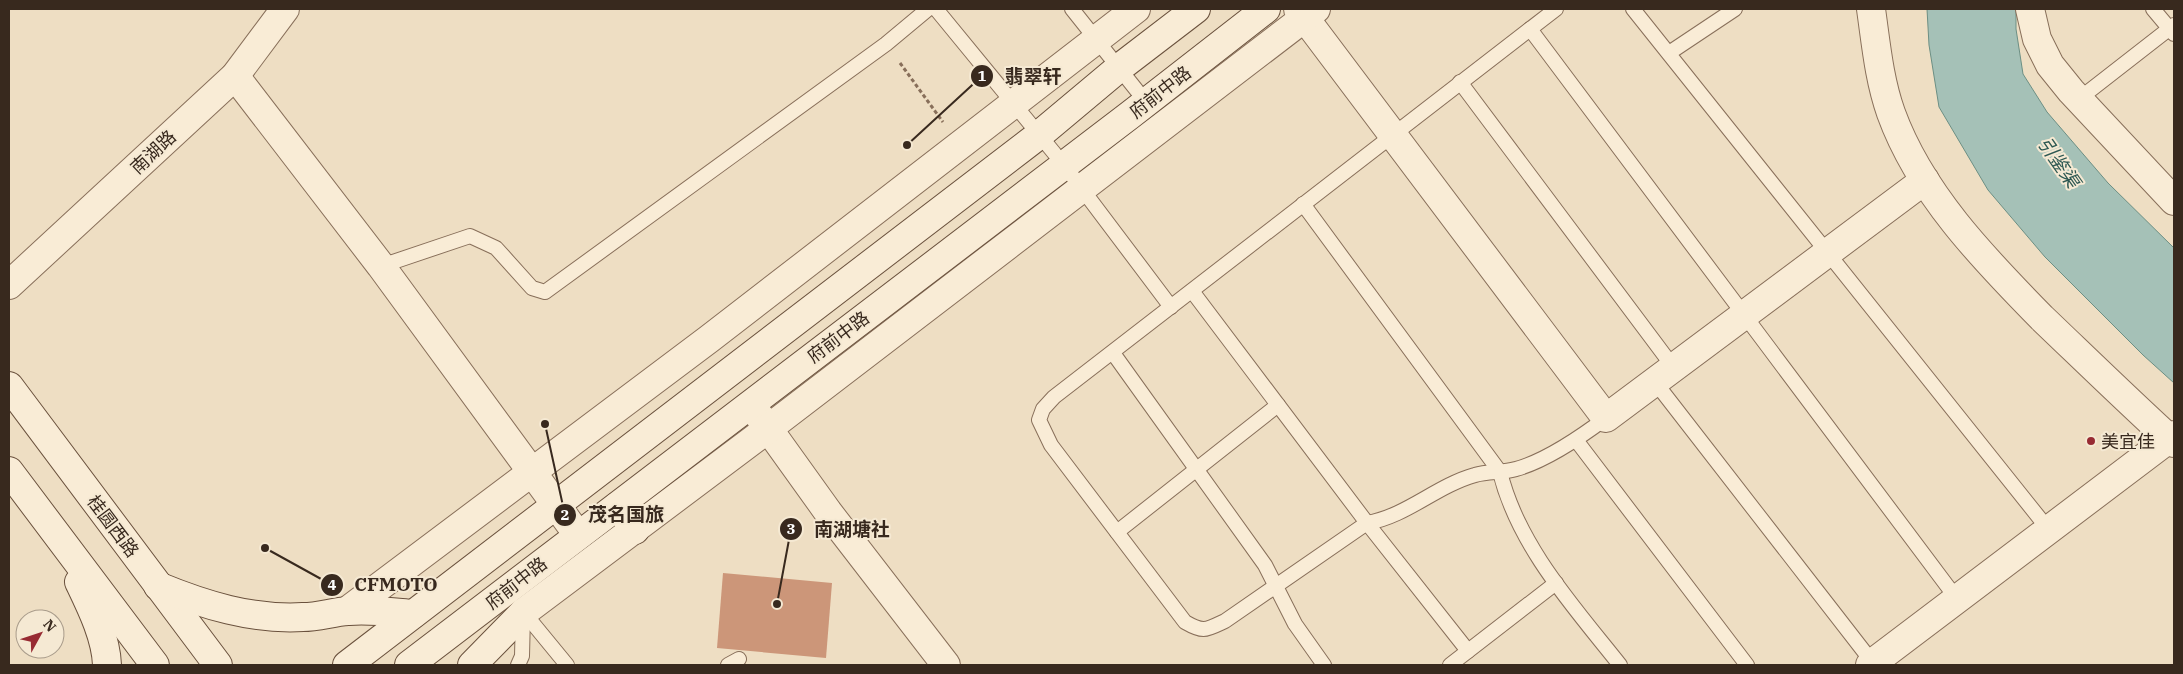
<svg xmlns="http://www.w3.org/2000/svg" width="2183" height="674" viewBox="0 0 2183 674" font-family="'IBM Plex Serif','Noto Sans SC',serif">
  <rect width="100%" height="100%" fill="#eedec3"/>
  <path fill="#a5c1b7" stroke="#6c8f84" d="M1927,9H2016V29L2023,74L2047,112L2108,183L2174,248V383L2143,355L2045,257L1988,190L1939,107L1929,45Z"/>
  <path fill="#cc9679" d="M723,573L832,583L826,658L717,648Z"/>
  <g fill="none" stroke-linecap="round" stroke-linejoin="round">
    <defs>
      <g id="lane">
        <path d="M936,9L1064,165L1171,307"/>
        <path d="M1072,9L1146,102"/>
        <path d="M1556,9L1054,397L1043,409L1039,420L1051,445L1185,622C1204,633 1206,630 1225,621L1367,523C1407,516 1436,486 1475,475C1488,471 1503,473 1516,469C1545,461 1582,436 1606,418"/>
        <path d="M1633,9L2049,530"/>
        <path d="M2153,9L2174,34"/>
        <path d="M1530,29L1957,599"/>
        <path d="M1669,53L1735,9"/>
        <path d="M1460,82L1674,368"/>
        <path d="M2079,99L2174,25"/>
        <path d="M1303,204L1500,472C1518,546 1574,607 1620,665"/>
        <path d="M381,266L470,236L496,248L532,288L545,292L886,44L928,9"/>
        <path d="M1192,291L1367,523L1468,651"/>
        <path d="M1113,353L1265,565L1295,624L1324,665"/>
        <path d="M1655,382L1873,663"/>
        <path d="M1576,440L1747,665"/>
        <path d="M1117,532L1278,405"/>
        <path d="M521,609L567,665"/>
        <path d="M518,665L522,656L523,615"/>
        <path d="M728,665L739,659"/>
        <path d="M1450,665L1556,583"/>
      </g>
      <g id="street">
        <path d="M1298,9L1606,418L1925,180"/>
        <path d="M1871,9C1876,44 1879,79 1891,113C1920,193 1983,258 2042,318C2086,360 2129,402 2174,443"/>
        <path d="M2030,9L2037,39L2050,65L2071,91L2174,201"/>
        <path d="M235,76L381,266L578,535"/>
        <path d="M9,285L235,76L285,9"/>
        <path d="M757,413L828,512L946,665"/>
        <path d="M347,611L709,339L1136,9"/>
        <path d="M524,612L769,428L1316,9"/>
        <path d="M1870,665L2174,435"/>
      </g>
      <g id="secondary">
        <path d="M9,386L218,665"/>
        <path d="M9,471L155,665"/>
        <path d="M618,506L635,530"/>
        <path d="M79,582C91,607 106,637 107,665"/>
        <path d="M158,586C204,605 252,620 303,617C318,617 333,612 348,611C370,609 391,612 413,614"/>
        <path d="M347,665L1039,135L1119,68L1196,9"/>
        <path d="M409,665L1130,115L1266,9"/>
        <path d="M472,665L524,612"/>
      </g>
    </defs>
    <use href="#lane" stroke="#886f5a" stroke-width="16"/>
    <use href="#street" stroke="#886f5a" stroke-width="30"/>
    <use href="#secondary" stroke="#6a513d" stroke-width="30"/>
    <path stroke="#886f5a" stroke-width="3" stroke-dasharray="4 2.5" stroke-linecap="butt" d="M900,63L943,122"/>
    <use href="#lane" stroke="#f9ecd6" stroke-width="14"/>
    <use href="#street" stroke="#f9ecd6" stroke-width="28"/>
    <use href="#secondary" stroke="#f9ecd6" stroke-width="28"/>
  </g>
  <circle fill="#972a32" stroke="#f5e9d3" stroke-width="2" cx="2091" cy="441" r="5"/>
  <g text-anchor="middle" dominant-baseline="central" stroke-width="4" stroke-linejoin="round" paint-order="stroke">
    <g font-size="18" fill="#38291e" stroke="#f5e9d3">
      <text transform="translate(1160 92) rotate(-38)">府前中路</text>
      <text transform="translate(153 152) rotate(-43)">南湖路</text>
      <text transform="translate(838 337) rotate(-37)">府前中路</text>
      <text transform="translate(113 526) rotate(53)">桂圆西路</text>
      <text transform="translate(516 583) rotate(-38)">府前中路</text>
    </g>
    <g font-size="18" fill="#38291e" stroke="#f5e9d3" text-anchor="start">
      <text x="2101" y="441">美宜佳</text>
    </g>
    <g font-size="19" font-style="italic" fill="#2d5852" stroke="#f5e9d3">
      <text transform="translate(2059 162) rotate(55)">引鉴渠</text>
    </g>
  </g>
  <path fill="none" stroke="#38291e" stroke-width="2" d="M907 145L982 76M545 424L565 515M777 604L791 529M265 548L332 585"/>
  <g fill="#38291e" stroke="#f5e9d3" stroke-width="2">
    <circle cx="907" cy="145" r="5"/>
    <circle cx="545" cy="424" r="5"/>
    <circle cx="777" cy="604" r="5"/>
    <circle cx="265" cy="548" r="5"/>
    <circle cx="982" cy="76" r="12"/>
    <circle cx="565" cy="515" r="12"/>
    <circle cx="791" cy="529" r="12"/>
    <circle cx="332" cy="585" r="12"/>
  </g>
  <g font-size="15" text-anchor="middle" font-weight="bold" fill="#fff">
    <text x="982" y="81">1</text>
    <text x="565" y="520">2</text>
    <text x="791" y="534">3</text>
    <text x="332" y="590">4</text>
  </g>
  <g font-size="19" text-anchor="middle" font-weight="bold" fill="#38291e" stroke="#f5e9d3" stroke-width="4" stroke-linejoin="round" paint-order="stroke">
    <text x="1033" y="83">翡翠轩</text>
    <text x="626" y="521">茂名国旅</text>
    <text x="852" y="536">南湖塘社</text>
    <text x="396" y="591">CFMOTO</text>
  </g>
  <rect width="2183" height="674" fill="none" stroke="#38291e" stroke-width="20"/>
  <g transform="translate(40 634) rotate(50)"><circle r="24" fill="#f5e9d3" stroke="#a99c8b"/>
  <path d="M0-4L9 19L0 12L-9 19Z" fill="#972a32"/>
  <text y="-8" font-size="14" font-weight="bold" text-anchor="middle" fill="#38291e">N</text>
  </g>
</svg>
